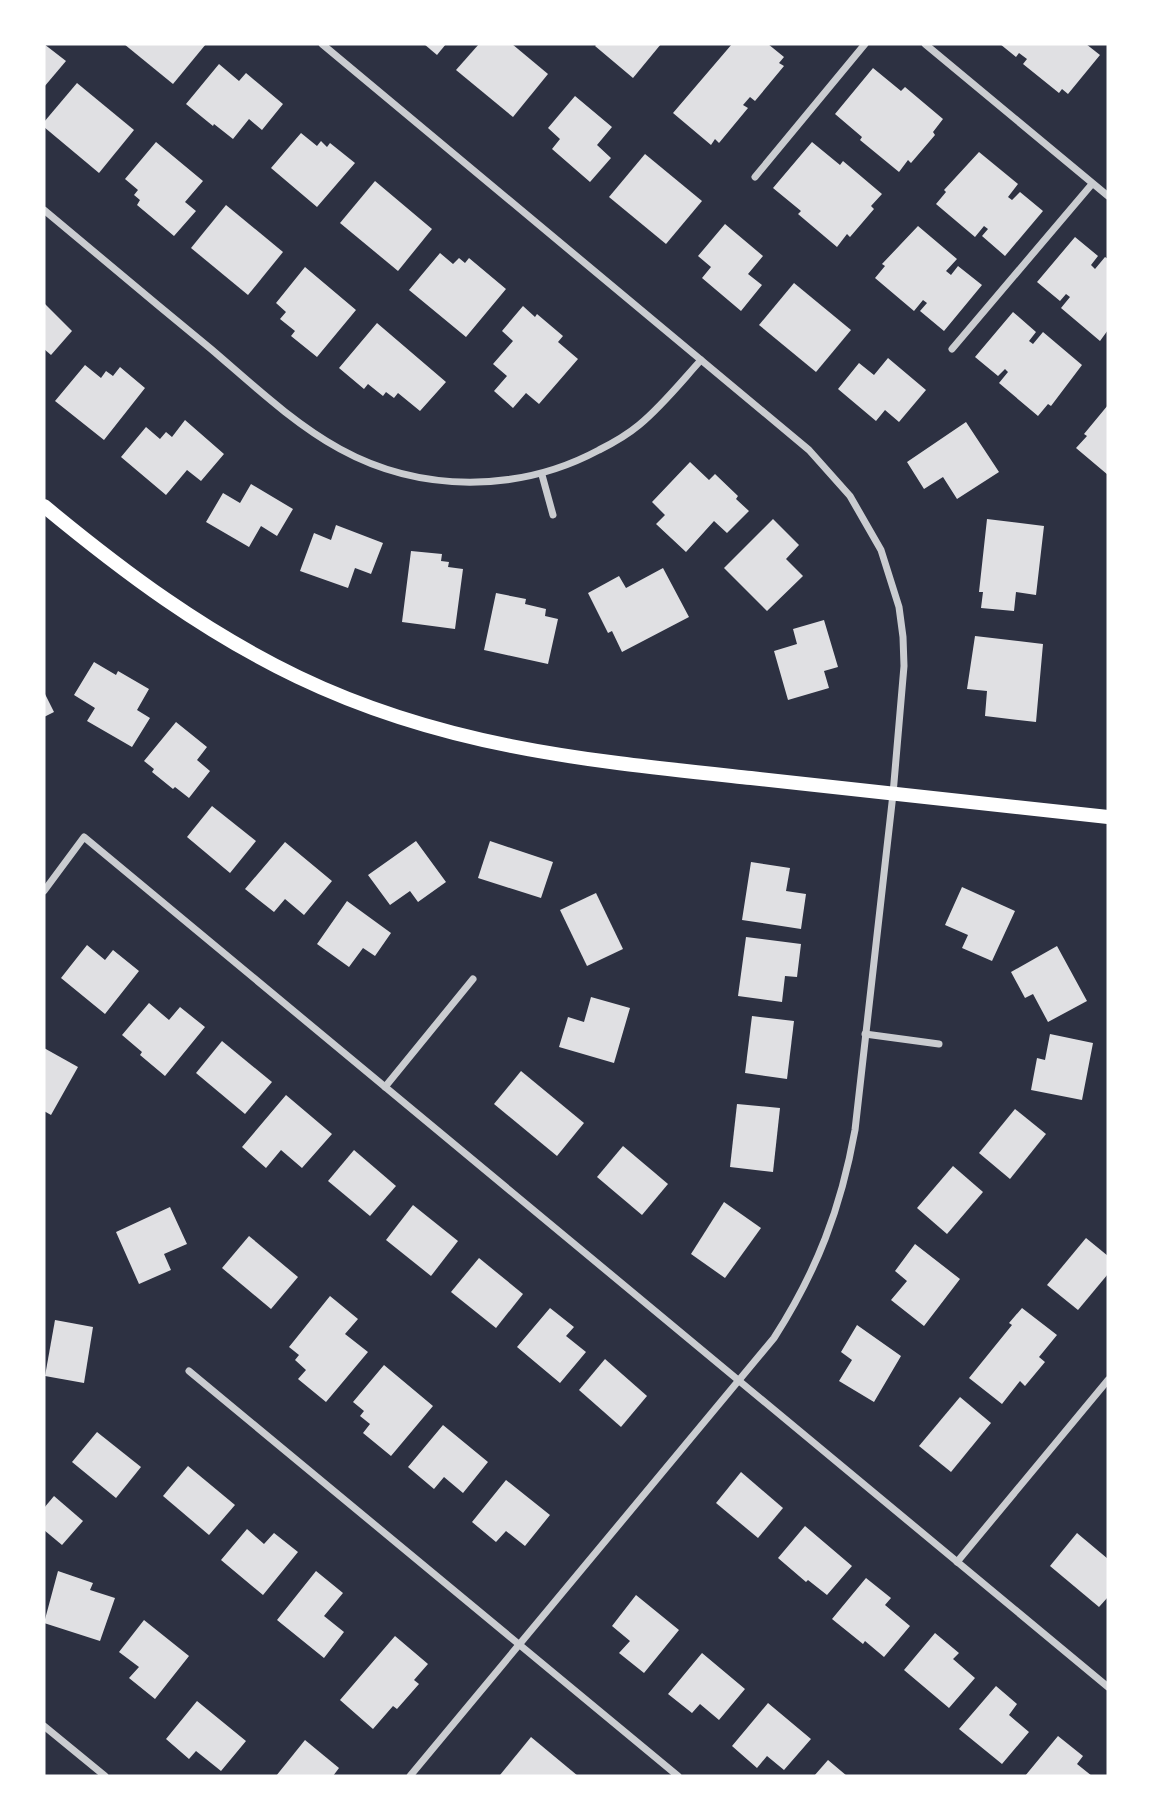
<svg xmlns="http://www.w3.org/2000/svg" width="1152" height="1820" viewBox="0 0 1152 1820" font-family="'Golos Text',sans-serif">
  <rect width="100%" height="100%" fill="#2d3142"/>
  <g fill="#e0e0e3">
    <path d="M44,44L66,61L44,87Z"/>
    <path d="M124,44H206L173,84Z"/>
    <path d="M424,44H446L437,55Z"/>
    <path d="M479,44H512L548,74L513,117L456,70Z"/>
    <path d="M597,44H661L633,78L595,46Z"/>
    <path d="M732,44H768L784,57L779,63L784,66L755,101L750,97L743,105L748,108L719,143L715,139L711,145L673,113Z"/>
    <path d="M1000,44H1086L1100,55L1068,94L1062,89L1059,93L1023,64L1027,59L1019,53L1016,57Z"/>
    <path d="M219,64L239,81L246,73L283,104L262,130L249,119L233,139L214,124L213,126L186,104Z"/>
    <path d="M873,68L901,91L905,87L943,119L933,132L935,135L911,163L908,160L899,172L860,140L862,137L835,114Z"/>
    <path d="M77,83L134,130L99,173L44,127V122Z"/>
    <path d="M575,96L612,127L597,145L611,158L590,182L552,149L560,139L548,128Z"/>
    <path d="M301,133L317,146L321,141L327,147L330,143L355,163L317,207L271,168Z"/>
    <path d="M156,142L203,181L185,202L196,211L174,236L137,205L140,200L134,195L138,190L125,179Z"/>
    <path d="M812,142L840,165L843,161L882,194L871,206L874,209L850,237L847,234L837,247L798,214L801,211L773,188Z"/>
    <path d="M979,152L1018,184L1008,197L1012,200L1020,192L1043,211L1005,256L982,236L988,229L984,226L975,237L936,204L946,192L944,190Z"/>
    <path d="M645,154L702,201L666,244L609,197Z"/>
    <path d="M375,181L432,229L398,271L340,223Z"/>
    <path d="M226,205L283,252L248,295L191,248Z"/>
    <path d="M725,224L763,256L748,274L762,285L741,311L702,278L711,267L698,256Z"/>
    <path d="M918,226L957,259L946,271L951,275L958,266L982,285L944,331L920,311L927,303L923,300L914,311L875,278L885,266L882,264Z"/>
    <path d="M1075,237L1098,256L1091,265L1095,269L1105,257L1108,259V330L1100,341L1061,308L1070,297L1066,294L1060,301L1037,282Z"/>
    <path d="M440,253L453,264L459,258L465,263L469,258L506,289L466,337L409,290Z"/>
    <path d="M305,267L356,310L317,357L291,336L295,331L280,319L286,312L276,303Z"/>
    <path d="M794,283L851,330L816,372L759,325Z"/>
    <path d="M44,303L72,331L51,355L44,349Z"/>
    <path d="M523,306L535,317L537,314L563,336L558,342L578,359L539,404L526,393L513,408L494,391L507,376L493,364L513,341L502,331Z"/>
    <path d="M1013,312L1036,332L1029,341L1033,344L1043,332L1082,365L1051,406L1048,404L1038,416L999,383L1008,372L1005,369L998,376L975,357Z"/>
    <path d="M377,323L446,382L420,411L398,393L394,398L386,392L383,396L368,384L364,389L339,368Z"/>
    <path d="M888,358L926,390L899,422L885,410L876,421L838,389L859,363L874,375Z"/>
    <path d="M85,365L101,378L106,371L113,376L120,367L145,388L104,440L55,401Z"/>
    <path d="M1108,405V475L1076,448L1087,436L1084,434Z"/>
    <path d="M185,420L224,454L201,481L187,470L166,495L121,457L146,427L160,439L166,432L172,437Z"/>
    <path d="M966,422L999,472L957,499L943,477L924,489L907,462Z"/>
    <path d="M690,462L709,480L715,474L738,496L736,499L749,511L727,533L714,521L686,552L656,524L665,515L652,502Z"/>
    <path d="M251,484L293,509L277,536L261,526L249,547L206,522L223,493L240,503Z"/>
    <path d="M773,519L799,545L786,559L803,576L767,611L724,568Z"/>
    <path d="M987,519L1044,526L1036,595L1016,592L1014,611L981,608L983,592H979Z"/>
    <path d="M336,525L383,543L371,574L355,568L348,588L300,571L314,533L331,540Z"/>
    <path d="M411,551L442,554L441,561L449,562L448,567L463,569L455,629L402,622Z"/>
    <path d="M663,568L689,617L622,652L612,631L608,633L588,593L619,576L626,588Z"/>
    <path d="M496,593L526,599L525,604L546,609L545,616L558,619L548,664L484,650Z"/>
    <path d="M824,620L838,667L824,671L829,688L788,700L774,651L797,644L793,629Z"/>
    <path d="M975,636L1043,644L1036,722L985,716L987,691L967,689Z"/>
    <path d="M94,662L116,675L118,671L149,689L137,710L150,718L132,747L87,721L95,708L74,695Z"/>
    <path d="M44,692L54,712L44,717Z"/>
    <path d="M176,722L207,747L197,760L210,771L189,798L175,787L173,789L152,772L154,769L144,761Z"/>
    <path d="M212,806L256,841L230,873L187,837Z"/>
    <path d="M416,841L446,882L418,902L410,891L390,905L368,875Z"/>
    <path d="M490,841L553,862L541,898L478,878Z"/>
    <path d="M285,842L332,881L304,915L285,899L274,912L245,889Z"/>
    <path d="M751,862L790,868L786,891L806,894L801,929L742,920Z"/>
    <path d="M962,887L1015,911L992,961L962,948L968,935L945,925Z"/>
    <path d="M596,893L623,949L587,966L560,910Z"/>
    <path d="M347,901L391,933L375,956L363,948L349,967L317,944Z"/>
    <path d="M746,937L801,944L797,977L785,976L782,1002L738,996Z"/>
    <path d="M87,945L105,960L113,950L139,971L105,1014L61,978Z"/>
    <path d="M1057,946L1087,1001L1048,1022L1033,994L1025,998L1011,972Z"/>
    <path d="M591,997L630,1008L614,1063L559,1047L568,1017L584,1022Z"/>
    <path d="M149,1003L169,1020L180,1007L205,1027L165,1076L140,1055L142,1052L122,1035Z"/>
    <path d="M752,1016L794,1021L787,1079L745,1073Z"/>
    <path d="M1050,1034L1093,1043L1082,1100L1031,1090L1037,1058L1045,1060Z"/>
    <path d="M222,1041L272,1082L245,1114L196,1073Z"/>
    <path d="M44,1048L78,1067L51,1115L44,1111Z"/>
    <path d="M521,1071L584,1123L557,1156L494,1104Z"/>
    <path d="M286,1095L332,1134L302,1168L281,1150L266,1168L242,1147Z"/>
    <path d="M737,1104L780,1108L773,1172L730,1167Z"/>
    <path d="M1015,1109L1046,1134L1010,1179L979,1153Z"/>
    <path d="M623,1146L668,1184L642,1215L597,1177Z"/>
    <path d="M354,1150L396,1186L370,1216L328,1181Z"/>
    <path d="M953,1166L983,1192L947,1234L917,1208Z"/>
    <path d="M724,1202L761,1228L725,1278L691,1254Z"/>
    <path d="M413,1205L458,1241L431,1276L386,1240Z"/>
    <path d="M170,1207L187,1244L164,1254L171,1270L139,1284L116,1232Z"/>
    <path d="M249,1236L298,1277L271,1309L222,1268Z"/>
    <path d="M1086,1238L1108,1256V1274L1078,1310L1047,1285Z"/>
    <path d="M915,1244L960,1279L924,1326L891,1300L907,1281L895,1271Z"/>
    <path d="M479,1258L523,1294L496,1328L451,1292Z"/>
    <path d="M330,1296L358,1319L345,1334L368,1352L326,1402L298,1379L306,1370L295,1360L299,1355L289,1347Z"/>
    <path d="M550,1308L574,1327L566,1336L586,1352L560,1383L517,1347Z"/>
    <path d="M1022,1308L1057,1335L1039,1357L1045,1362L1025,1386L1020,1381L1002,1404L969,1378L1012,1325L1009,1323Z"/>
    <path d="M55,1320L93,1327L84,1383L45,1376Z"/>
    <path d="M857,1325L901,1356L874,1402L839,1381L852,1360L841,1352Z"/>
    <path d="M605,1359L647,1396L621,1427L579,1390Z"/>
    <path d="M384,1365L433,1406L391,1456L363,1433L370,1424L360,1416L364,1411L353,1402Z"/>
    <path d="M960,1397L991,1423L951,1472L919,1446Z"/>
    <path d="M443,1425L488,1462L463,1493L444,1477L434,1489L408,1467Z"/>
    <path d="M97,1432L141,1467L116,1498L72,1462Z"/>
    <path d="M188,1466L235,1505L209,1535L163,1496Z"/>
    <path d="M741,1472L783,1508L758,1538L716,1503Z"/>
    <path d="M506,1480L550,1515L525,1546L506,1531L496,1542L472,1522Z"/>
    <path d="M54,1496L83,1521L62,1545L44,1530V1508Z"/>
    <path d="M805,1526L852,1566L827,1595L808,1580L806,1582L778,1558Z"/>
    <path d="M247,1529L264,1544L274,1533L298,1552L263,1595L221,1560Z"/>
    <path d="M1077,1533L1108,1559V1597L1099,1607L1050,1566Z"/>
    <path d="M58,1571L93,1583L90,1590L115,1598L100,1641L44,1623Z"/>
    <path d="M316,1571L343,1593L324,1616L344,1632L324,1658L277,1620Z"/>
    <path d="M866,1578L891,1598L885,1605L910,1626L884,1657L865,1641L863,1644L832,1619Z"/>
    <path d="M636,1595L679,1630L644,1673L619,1653L630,1641L612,1626Z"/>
    <path d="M144,1620L189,1656L155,1699L129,1678L139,1667L119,1652Z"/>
    <path d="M935,1633L959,1653L953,1659L975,1678L949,1708L904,1670Z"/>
    <path d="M395,1636L428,1664L414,1680L419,1684L397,1709L393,1706L373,1729L340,1700Z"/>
    <path d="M702,1653L745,1689L719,1720L700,1704L692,1713L668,1694Z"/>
    <path d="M996,1686L1017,1704L1009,1715L1029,1732L1002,1764L959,1729Z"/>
    <path d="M197,1701L246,1741L221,1771L196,1751L189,1759L166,1739Z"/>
    <path d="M768,1703L811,1739L784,1770L767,1756L757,1768L732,1746Z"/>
    <path d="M1058,1736L1083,1756L1077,1764L1092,1776H1025Z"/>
    <path d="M531,1737L578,1776L500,1775Z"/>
    <path d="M305,1740L339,1768L333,1776H276Z"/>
    <path d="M828,1760L847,1776H814Z"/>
  </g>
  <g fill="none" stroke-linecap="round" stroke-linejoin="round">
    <g stroke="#caccd0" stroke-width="7">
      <path d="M322,44L809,450L850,496L881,550L899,607L903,637L904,666L893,794L855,1130C841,1208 817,1271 774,1338L410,1776"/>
      <path d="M925,44L1108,196"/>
      <path d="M755,177L865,44"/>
      <path d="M44,210C99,256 155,303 211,349C252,384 293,423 340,449C420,493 519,493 599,450C613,443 627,435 639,425C662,406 681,382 701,360"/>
      <path d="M952,349L1092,184"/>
      <path d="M542,475L553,515"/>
      <path d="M44,891L84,837L1108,1687"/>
      <path d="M865,1034L939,1044"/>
      <path d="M385,1087L473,979"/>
      <path d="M189,1371L678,1776"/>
      <path d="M957,1562L1108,1380"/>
      <path d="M44,1726L105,1776"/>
    </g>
    <path stroke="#fff" stroke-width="14" d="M44,506C125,573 203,631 298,677C446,748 591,761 751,778C870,791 989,804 1108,817"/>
  </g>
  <rect width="1152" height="1820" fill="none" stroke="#ffffff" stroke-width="91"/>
</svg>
